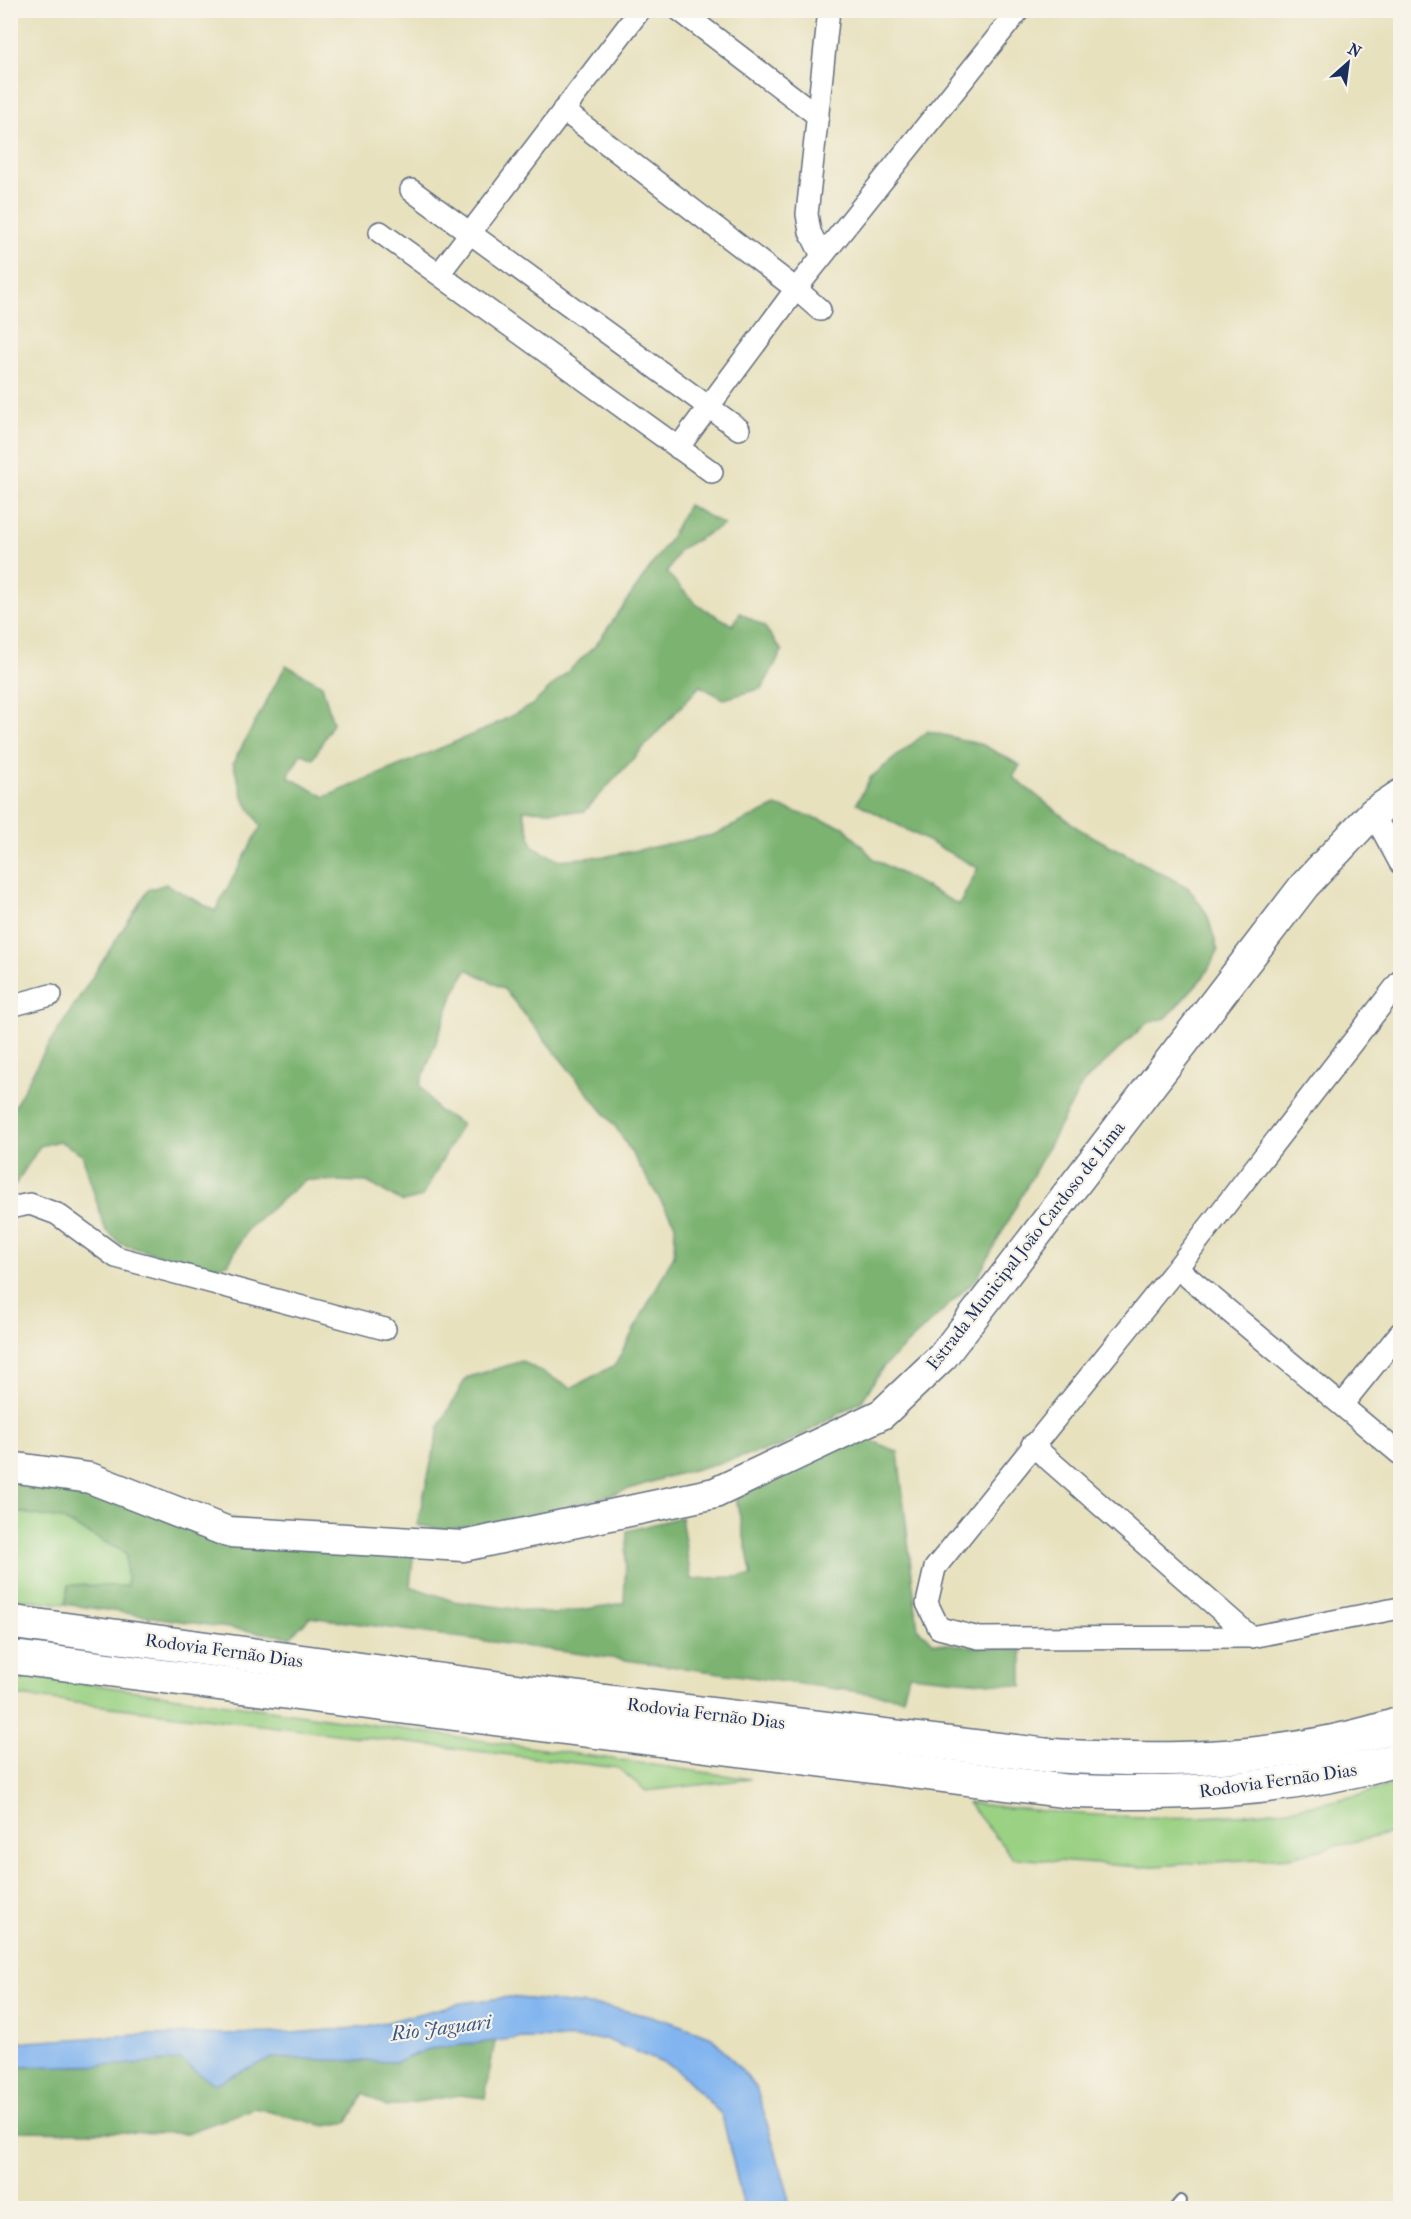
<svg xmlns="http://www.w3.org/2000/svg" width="1411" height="2219" viewBox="0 0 1411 2219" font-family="'IM FELL French Canon',serif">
  <rect width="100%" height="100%" fill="#f7f3e8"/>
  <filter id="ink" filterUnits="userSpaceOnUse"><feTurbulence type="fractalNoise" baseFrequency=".0167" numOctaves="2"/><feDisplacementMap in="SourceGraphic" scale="12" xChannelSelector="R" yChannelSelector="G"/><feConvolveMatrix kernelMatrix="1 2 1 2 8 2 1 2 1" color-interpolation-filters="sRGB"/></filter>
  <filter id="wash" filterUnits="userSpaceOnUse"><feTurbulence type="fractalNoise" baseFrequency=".008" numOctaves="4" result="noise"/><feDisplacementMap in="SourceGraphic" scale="24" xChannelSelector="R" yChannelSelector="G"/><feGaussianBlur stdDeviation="1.35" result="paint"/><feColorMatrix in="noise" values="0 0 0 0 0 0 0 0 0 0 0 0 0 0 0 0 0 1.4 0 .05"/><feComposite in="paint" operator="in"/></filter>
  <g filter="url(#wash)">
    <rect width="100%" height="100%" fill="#e7e1be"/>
    <g fill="#9ad183" stroke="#5a8070" stroke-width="1.5">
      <path d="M10,1511L61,1519L126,1553L127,1587L69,1585L65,1604L11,1598Z"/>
      <path d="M11,1673L751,1779L646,1791L618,1768L11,1695Z"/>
      <path d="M1400,1783V1831L1290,1857L1141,1867L1013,1858L968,1803C1117,1821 1255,1830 1400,1783Z"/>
    </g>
    <g fill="#7bb371" stroke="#4b7168" stroke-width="1.5">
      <path d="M688,505L724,525L680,549L667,573L697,605L733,625L740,613L764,626L782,651L762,688L724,699L700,686L584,812L523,810L533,847L558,860L608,856L713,835L776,806L844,827L874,859L959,905L978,868L857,803L870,778L928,731L983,745L1020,765L1013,777L1079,829L1189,888L1207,914L1218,951L1205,975L1166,1018L1147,1023L1083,1083L977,1278L883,1367L862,1401L782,1446L667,1477L566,1509L445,1530L417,1525L439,1427L466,1378L522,1361L571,1388L615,1365L674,1255L675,1224L617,1129L504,989L467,969L454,993L420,1085L437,1110L462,1124L422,1197L403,1202L367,1182L305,1180L248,1228L228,1264L204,1268L121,1244L105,1229L82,1154L59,1141L40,1146L11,1191V1113L43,1054L148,890L166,884L215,911L261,826L244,800L233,763L286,665L322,685L333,723L313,759L301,753L288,777L325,797L488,728L532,705L596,645L668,542Z"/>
      <path d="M861,1436L898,1452L918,1629L934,1643L1022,1650V1686L909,1675L903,1698L310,1617L290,1637L65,1604L69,1585L127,1586L126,1553L61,1519L11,1511L10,1474L131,1501L414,1550L410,1586L453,1601L554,1614L624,1603L627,1531L681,1517L691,1579L752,1576L736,1498Z"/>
      <path d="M495,2041L485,2098L460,2095L386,2107L364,2093L348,2122L326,2126L255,2108L187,2133L11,2131L10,2067L121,2065L181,2060L214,2084L272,2058L396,2062L429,2049Z"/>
    </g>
    <path fill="#82b5ef" stroke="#4e72a6" stroke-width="1.5" d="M509,1997L609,2007L665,2020L712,2037L756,2087L788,2193L789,2208H744L722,2115L675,2068L605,2039L519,2038L429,2049L396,2062L272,2058L214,2084L180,2060L121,2065L11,2067V2043L135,2035L293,2033L368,2027L461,2003Z"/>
  </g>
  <g filter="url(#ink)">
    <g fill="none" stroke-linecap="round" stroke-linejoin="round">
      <defs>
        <path id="lane" d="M1175,2208L1181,2201"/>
        <g id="street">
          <path d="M679,10L818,116"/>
          <path d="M563,110L796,289L820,310"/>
          <path d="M411,190L739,429"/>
          <path d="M380,232L712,472"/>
          <path d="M822,256L810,232L807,214L829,10"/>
          <path d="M439,274L640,10"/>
          <path d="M678,448L796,289L1019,10"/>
          <path d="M1373,813L1400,863"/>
          <path d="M1400,981L1177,1268L935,1568L927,1603L939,1628L979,1638L1251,1637L1400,1608"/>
          <path d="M10,1006L51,995"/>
          <path d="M10,1208L30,1204L57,1214L116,1257L385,1329"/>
          <path d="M1177,1268L1400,1454"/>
          <path d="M1342,1405L1400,1333"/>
          <path d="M1032,1445L1251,1637"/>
        </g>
        <path id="secondary" d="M10,1467L90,1478L228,1532L463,1546L715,1493L882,1414L943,1356L1304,886L1373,813L1400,795"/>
        <g id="highway">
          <path d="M10,1622L527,1692L1045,1755C1166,1763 1285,1761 1400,1724"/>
          <path d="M10,1657L1066,1791C1183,1796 1287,1791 1400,1759"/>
        </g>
      </defs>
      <use href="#lane" stroke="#626d80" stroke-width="14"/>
      <use href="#street" stroke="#626d80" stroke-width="24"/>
      <use href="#secondary" stroke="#626d80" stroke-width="33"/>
      <use href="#highway" stroke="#626d80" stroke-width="36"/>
      <use href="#lane" stroke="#fff" stroke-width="10"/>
      <use href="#street" stroke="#fff" stroke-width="21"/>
      <use href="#secondary" stroke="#fff" stroke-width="30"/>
      <use href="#highway" stroke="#fff" stroke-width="33"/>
    </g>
  </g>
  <g text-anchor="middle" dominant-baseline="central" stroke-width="4.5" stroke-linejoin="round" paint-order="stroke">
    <g font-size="18" fill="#1b2f5e" stroke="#f7f3e8">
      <text transform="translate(1026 1246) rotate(-52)">Estrada Municipal João Cardoso de Lima</text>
      <text transform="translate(224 1651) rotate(8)">Rodovia Fernão Dias</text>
      <text transform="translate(706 1714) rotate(7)">Rodovia Fernão Dias</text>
      <text transform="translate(1278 1781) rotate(-8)">Rodovia Fernão Dias</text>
    </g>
    <g font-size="20" font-style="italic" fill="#3a578a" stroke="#f7f3e8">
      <text transform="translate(441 2028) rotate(-7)">Rio Jaguari</text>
    </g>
  </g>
  <rect width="1411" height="2219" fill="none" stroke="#f7f3e8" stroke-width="36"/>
  <g transform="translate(1348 63) rotate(28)" stroke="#f7f3e8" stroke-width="4.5" paint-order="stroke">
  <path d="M0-4.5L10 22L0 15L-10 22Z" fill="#1b2f5e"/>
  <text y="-9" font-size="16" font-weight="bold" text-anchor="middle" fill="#1b2f5e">N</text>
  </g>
</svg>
